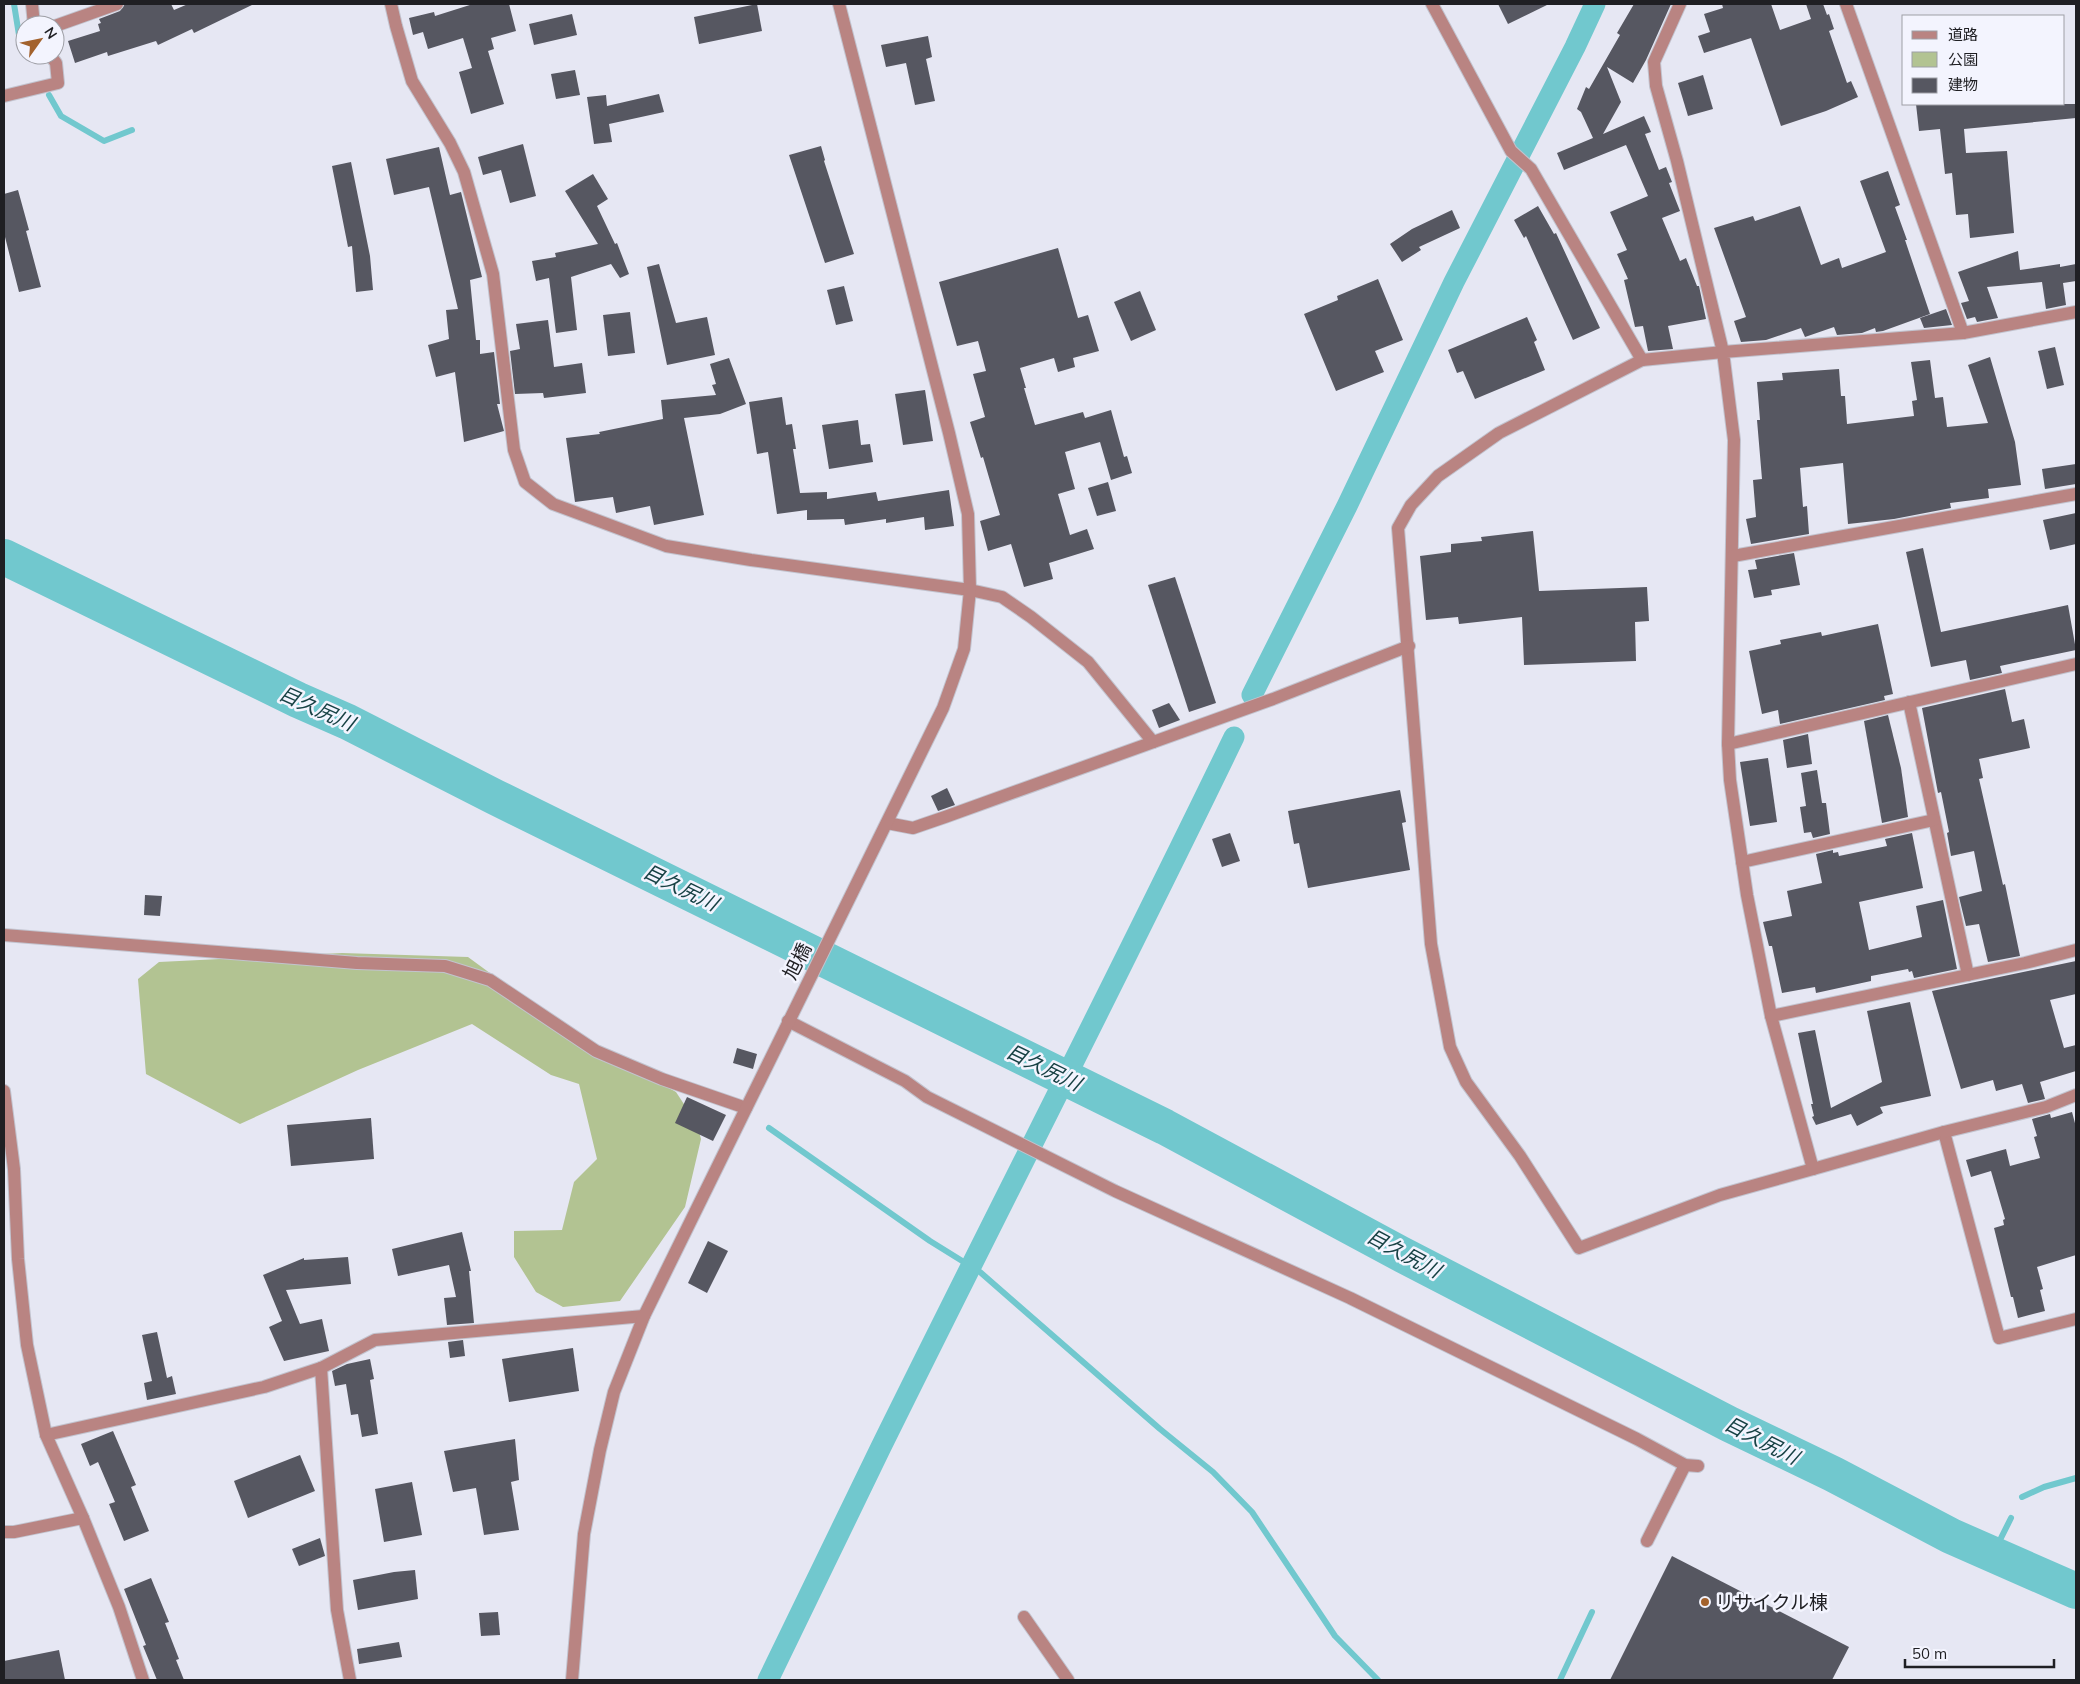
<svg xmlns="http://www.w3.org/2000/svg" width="2080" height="1684" viewBox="0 0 2080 1684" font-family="Mulish,'Noto Sans JP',sans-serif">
  <rect width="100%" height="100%" fill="#e6e7f3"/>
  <path fill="#b2c392" d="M342,953L468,957L566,1029L676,1092L697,1124L701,1139L685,1207L620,1301L563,1307L536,1292L514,1257V1231L562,1230L574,1182L597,1159L579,1084L551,1075L472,1024L358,1070L240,1124L146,1074L138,979L159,962Z"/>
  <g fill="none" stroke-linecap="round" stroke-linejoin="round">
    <g stroke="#71c8ce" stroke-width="6">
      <path d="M14,4L19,35L25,43"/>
      <path d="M49,95L61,116L104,141L132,130"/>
      <path d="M769,1128L930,1241L980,1272L1160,1429L1213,1472L1252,1512L1335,1636L1378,1680"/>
      <path d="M2022,1497L2044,1487L2076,1478"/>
      <path d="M1993,1554L2011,1518"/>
      <path d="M1560,1680L1592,1612"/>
    </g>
    <g stroke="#71c8ce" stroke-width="21">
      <path d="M1252,695L1347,506L1454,282L1575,47L1595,4"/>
      <path d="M768,1680C806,1603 843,1525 881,1447C998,1210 1119,975 1234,737"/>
    </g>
    <path stroke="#71c8ce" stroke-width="36" d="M4,557L298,700L348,722L495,797L1165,1127L1399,1253L1729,1424L1833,1474L1951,1536L2076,1591"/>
  </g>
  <g fill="#565761">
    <path d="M125,4H171L174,10L188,4H254L194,33L192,29L158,45L156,41L108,56L107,52L75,63L68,41L100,31L98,24L101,23L99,19L120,11Z"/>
    <path d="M473,4H509L516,31L491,38L494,49L488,51L504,104L471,114L459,72L472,68L463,38L428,49L423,32L413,35L409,18L434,12L435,16Z"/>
    <path d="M757,4L762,31L699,44L694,17Z"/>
    <path d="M1498,4H1549L1508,24Z"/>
    <path d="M1634,4H1671L1646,60L1633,83L1607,67L1621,102L1603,134L1644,116L1651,132L1645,134L1659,170L1666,167L1672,182L1669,183L1680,211L1662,218L1680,261L1686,258L1697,286H1699L1706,319L1668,326L1673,349L1648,351L1643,326L1635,327L1624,280L1628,279L1617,254L1627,250L1610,212L1648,196L1626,145L1564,170L1557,153L1593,138L1581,112L1577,109L1586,87L1589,89L1620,35L1617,33Z"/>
    <path d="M1722,4H1771L1780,30L1811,19L1806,4H1823L1827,15L1829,14L1834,29L1829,31L1847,83L1851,81L1858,97L1826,111L1781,126L1751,38L1704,53L1698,36L1710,32L1704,14L1723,8Z"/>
    <path d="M572,14L577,35L534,45L529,24Z"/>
    <path d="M928,36L932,57L926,59L935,101L915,105L906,63L886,67L881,45Z"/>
    <path d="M575,70L580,95L556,99L551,74Z"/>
    <path d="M1703,75L1713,109L1688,116L1678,83Z"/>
    <path d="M659,94L664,112L609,124L612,142L594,144L587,97L606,95L607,106Z"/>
    <path d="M1916,104H2076V118L1964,129L1966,153L2007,151L2014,233L1970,238L1968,214L1956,215L1952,173L1945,174L1940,129L1919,131Z"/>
    <path d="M523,144L536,196L510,203L501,170L483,175L478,157Z"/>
    <path d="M821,146L825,160L824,161L854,254L825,263L789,155Z"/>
    <path d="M439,147L450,195L461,192L482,277L470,280L476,340H480V354L494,352L500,404H497L504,431L464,442L455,372L436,377L428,345L449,339L446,310L458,309L429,187L394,195L386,159Z"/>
    <path d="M351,162L370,256L373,290L356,292L352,246L348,247L332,166Z"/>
    <path d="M1888,171L1900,205L1895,207L1907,240H1905L1930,314L1883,331L1876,332L1875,328L1862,333L1837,335L1834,327L1805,337L1801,328L1766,340L1741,342L1734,321L1746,317L1714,228L1753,216L1755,221L1800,206L1821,265L1839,258L1842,268L1886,252L1860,181Z"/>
    <path d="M593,174L608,199L597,206L615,244L617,243L629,274L620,278L611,264L571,277L577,330L556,333L549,278L536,281L532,261L556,257L555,253L598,244L565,191Z"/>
    <path d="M18,190L29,230L26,231L41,287L19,292L4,233V194Z"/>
    <path d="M1538,206L1554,234L1556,233L1600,328L1573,340L1526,236L1524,238L1514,220Z"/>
    <path d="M1452,210L1460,228L1419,247L1421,250L1402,262L1390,244L1412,229Z"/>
    <path d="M1058,248L1078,318L1088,315L1099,351L1073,358L1075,367L1058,372L1054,358L1020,368L1026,388H1024L1035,425L1083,412L1085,418L1111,410L1124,457L1127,456L1132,473L1111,480L1100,442L1065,452L1075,489L1058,494L1070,535L1087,529L1094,549L1049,563L1053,579L1024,587L1011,544L988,551L980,521L1000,515L983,457L981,458L970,422L985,417L973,374L986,371L978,341L957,346L939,282Z"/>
    <path d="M2018,251L2020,270L2060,264V267L2076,264V281L2063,283L2066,305L2046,309L2042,282L1987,287L1998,318L1977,322L1975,317L1967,319L1961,303L1969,301L1958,272Z"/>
    <path d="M659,264L676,323L707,317L715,355L667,365L647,267Z"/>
    <path d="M1378,279L1403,340L1375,351L1384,372L1336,391L1304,314L1338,300L1337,296Z"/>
    <path d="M844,286L853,321L836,325L827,290Z"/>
    <path d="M1140,291L1156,330L1131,341L1114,302Z"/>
    <path d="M1946,309L1952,325L1924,328L1920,318Z"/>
    <path d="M630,312L635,353L608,356L603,315Z"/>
    <path d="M1527,317L1537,340L1534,342L1545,370L1475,399L1463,371L1457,373L1448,350Z"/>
    <path d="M548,320L554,367L582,363L586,393L544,398L543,393L515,394L510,351L520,349L516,324Z"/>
    <path d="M2055,347L2064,385L2047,389L2038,351Z"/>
    <path d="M1990,357L2015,442L2021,485L1988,489L1989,498L1950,503L1951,508L1894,519L1848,524L1843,463L1800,468L1803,507L1807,506L1809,534L1751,544L1746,519L1756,517L1753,480L1762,479L1757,420H1760L1757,382L1783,380L1782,373L1839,369L1841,396H1845L1847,424L1914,416L1912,401L1917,400L1911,362L1930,360L1935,398L1943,397L1947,427L1988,423L1968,365Z"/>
    <path d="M729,358L746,404L720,414L684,418L704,515L654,525L650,506L616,513L613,497L575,502L566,438L600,434L599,432L663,419L661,400L716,395L712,385L716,384L710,364Z"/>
    <path d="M925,390L933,441L903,445L895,394Z"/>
    <path d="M782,397L786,425L792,424L796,449H793L800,493L827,492V499L876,492L878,501L949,490L954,526L925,530L924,517L886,523V519L845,525L844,519L807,520V510L777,514L768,452L757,454L749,402Z"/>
    <path d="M858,420L861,445L870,444L873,462L829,469L822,425Z"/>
    <path d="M2076,464V484L2045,489L2042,469Z"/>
    <path d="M1108,482L1116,511L1097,516L1088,488Z"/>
    <path d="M2076,513V544L2050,550L2043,520Z"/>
    <path d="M1533,531L1539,591L1647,587L1649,621L1635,622L1636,661L1524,665L1522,617L1459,624L1458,617L1426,620L1420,556L1451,552V544L1482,541L1481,537Z"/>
    <path d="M1923,548L1941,632L2068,605L2076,650L2000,666L2002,673L1970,680L1966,660L1931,667L1906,552Z"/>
    <path d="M1794,553L1800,585L1771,590L1772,595L1754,598L1748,570L1757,569L1755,560Z"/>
    <path d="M1175,577L1216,703L1189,712L1148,585Z"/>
    <path d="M1878,624L1893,694L1884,696L1885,700L1780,724L1778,710L1762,714L1749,651L1781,644L1780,640L1821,632L1822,636Z"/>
    <path d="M2005,689L2012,722L2024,719L2030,748L1979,759L1983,778L1979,779L2003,885L2005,884L2020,956L1988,962L1979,924L1966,926L1959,897L1982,891L1974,851L1951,856L1947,833L1949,832L1941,792L1938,793L1922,708Z"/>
    <path d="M1169,703L1180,720L1159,728L1152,710Z"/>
    <path d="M1888,715L1901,768L1908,817L1882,823L1864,721Z"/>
    <path d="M1808,734L1812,764L1787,768L1783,740Z"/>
    <path d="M1768,758L1777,822L1750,826L1740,762Z"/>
    <path d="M1817,770L1822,803H1826L1830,834L1813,838L1811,832L1804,833L1800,807L1806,806L1801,773Z"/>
    <path d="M947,788L955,805L938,811L931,796Z"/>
    <path d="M1400,790L1406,822L1402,823L1410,870L1308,888L1299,843L1294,844L1288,811Z"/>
    <path d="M1230,833L1240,861L1222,867L1212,839Z"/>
    <path d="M1912,833L1923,888L1859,902L1869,950L1922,937L1916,906L1943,900L1957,969L1914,978L1912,971L1909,972L1908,969L1871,976V981L1816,993L1815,987L1782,993L1772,946H1769L1763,922L1792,916L1787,891L1822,883L1816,854L1833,850V853L1838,852L1839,856L1887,846L1885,839Z"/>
    <path d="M145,895L162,896L160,916L144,915Z"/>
    <path d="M2076,961V994L2050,1000L2064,1048L2076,1045V1071L2040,1082L2045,1099L2028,1103L2022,1084L1996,1091L1993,1080L1961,1089L1932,991Z"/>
    <path d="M1910,1002L1931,1096L1880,1107L1883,1113L1857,1126L1851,1114L1816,1125L1812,1117L1814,1116L1811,1104H1813L1798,1033L1815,1030L1831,1108L1882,1082L1867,1011Z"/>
    <path d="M737,1048L757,1054L753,1069L733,1063Z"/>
    <path d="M687,1097L726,1115L713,1141L675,1123Z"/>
    <path d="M2072,1112L2076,1127V1255L2037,1267L2043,1289L2040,1290L2045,1311L2018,1318L2013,1297H2011L1994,1228L2004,1225L2003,1220L2005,1219L1991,1171L1971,1177L1966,1160L2006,1149L2010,1166L2040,1158L2034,1137L2037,1136L2032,1119L2050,1114L2051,1118Z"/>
    <path d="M371,1118L374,1159L291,1166L287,1125Z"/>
    <path d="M462,1232L471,1271H469L474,1323L447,1325L444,1298L456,1297L449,1265L398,1276L392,1249Z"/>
    <path d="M708,1241L728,1251L707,1293L688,1283Z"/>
    <path d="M348,1257L351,1284L286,1290L300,1324L322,1319L329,1351L284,1361L269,1327L282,1321L263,1275L304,1258V1260Z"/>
    <path d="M157,1332L167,1378L172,1376L176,1394L147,1400L144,1383L152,1381L142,1335Z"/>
    <path d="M463,1340L465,1356L450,1358L448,1342Z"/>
    <path d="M573,1348L579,1391L509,1402L502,1359Z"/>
    <path d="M370,1359L374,1379L370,1380L378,1434L362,1437L358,1414L351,1415L346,1384L335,1386L332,1371L347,1364Z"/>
    <path d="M113,1431L136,1485L131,1487L149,1531L124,1541L109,1504L115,1502L98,1462L90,1466L81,1444Z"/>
    <path d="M515,1439L519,1480L511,1482L519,1530L484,1535L476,1488L453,1492L444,1451Z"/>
    <path d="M300,1455L315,1491L248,1518L234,1481Z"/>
    <path d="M412,1482L422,1535L384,1542L375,1489Z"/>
    <path d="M320,1538L325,1556L299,1566L292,1549Z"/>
    <path d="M1672,1556L1849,1647L1832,1680H1610Z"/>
    <path d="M415,1570L418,1599L358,1610L353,1580L394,1572Z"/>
    <path d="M151,1578L169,1622L165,1623L179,1659L176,1660L184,1680H157L143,1646L146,1645L124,1589Z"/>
    <path d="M498,1612L500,1635L481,1636L479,1613Z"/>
    <path d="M399,1642L402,1657L359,1664L357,1649Z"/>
    <path d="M59,1650L65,1680H4V1661Z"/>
  </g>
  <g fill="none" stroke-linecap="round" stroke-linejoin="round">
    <defs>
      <g id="minor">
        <path d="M32,4L34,25"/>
        <path d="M391,4L396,26L412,81L450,143L464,172L493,274L514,450L525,482L553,504L666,546L751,560L970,590L1002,597L1031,617L1088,662L1153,742"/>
        <path d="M1432,4L1511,151L1531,169L1642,360"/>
        <path d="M1680,4L1654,62L1656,86L1677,161L1723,352L1642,360L1499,433L1438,476L1411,505L1398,528L1431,944L1450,1047L1466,1082L1520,1156L1579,1248L1720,1195L1813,1169"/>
        <path d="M1846,4L1963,333"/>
        <path d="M55,26L117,4"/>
        <path d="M4,96L58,83L56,63L50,55"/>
        <path d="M2076,312L1963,333L1723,352L1734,440L1728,744L1730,780L1747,895L1771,1016L1813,1169L1944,1132L1999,1338L2076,1319"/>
        <path d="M1733,556L2076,494"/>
        <path d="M1909,702L1968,975"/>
        <path d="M1728,744L2076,664"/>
        <path d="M887,823L913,828L945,817L1273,699L1409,646"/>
        <path d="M1742,862L1934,820"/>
        <path d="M4,935L357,963L445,966L490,980L596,1051L662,1079L746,1108"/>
        <path d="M1771,1016L2025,963L2076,950"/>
        <path d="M788,1021L905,1081L927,1097L1115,1191L1350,1298L1637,1439L1685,1465L1698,1466"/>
        <path d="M4,1091L14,1169L18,1259L27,1345L46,1435L83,1518"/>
        <path d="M1944,1132L2046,1107L2076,1095"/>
        <path d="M321,1368L337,1610L350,1680"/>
        <path d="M46,1435L264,1387L321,1368L375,1340L644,1316"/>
        <path d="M4,1532H14L83,1518L119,1607L143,1680"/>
        <path d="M1647,1541L1685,1465"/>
        <path d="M1024,1617L1068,1680"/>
        <path d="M572,1680L584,1534L600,1450L614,1392L644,1316L943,708L964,649L970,590L968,514L949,433L839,4"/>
      </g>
    </defs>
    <use href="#minor" stroke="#c2c3ce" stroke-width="14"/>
    <use href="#minor" stroke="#b98482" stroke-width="12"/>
  </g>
  <circle fill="#a3622d" stroke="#f3f4fe" stroke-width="2" cx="1705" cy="1602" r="5"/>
  <g text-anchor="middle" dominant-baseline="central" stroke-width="5" stroke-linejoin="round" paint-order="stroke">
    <g font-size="19" fill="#1f1f23" stroke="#f3f4fe">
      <text transform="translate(797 961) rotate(-63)">旭橋</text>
    </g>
    <g font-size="19" fill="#1f1f23" stroke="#f3f4fe" text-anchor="start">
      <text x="1715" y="1602">リサイクル棟</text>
    </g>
    <g font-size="20" font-style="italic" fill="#184245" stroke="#f3f4fe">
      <text transform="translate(317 708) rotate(24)">目久尻川</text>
      <text transform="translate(681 887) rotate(26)">目久尻川</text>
      <text transform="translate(1044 1067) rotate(26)">目久尻川</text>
      <text transform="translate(1404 1253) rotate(28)">目久尻川</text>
      <text transform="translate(1762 1440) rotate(27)">目久尻川</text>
    </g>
  </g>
  <rect width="2080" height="1684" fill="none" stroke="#1f1f23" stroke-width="10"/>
  <rect x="1902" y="15" width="162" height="90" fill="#f3f4fe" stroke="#9e9fa6"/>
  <rect x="1912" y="31" width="25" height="8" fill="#b98482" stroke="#9e9fa6"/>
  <text x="1948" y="40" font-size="15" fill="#1f1f23">道路</text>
  <rect x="1912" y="52" width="25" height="15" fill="#b2c392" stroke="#9e9fa6"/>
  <text x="1948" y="65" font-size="15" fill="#1f1f23">公園</text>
  <rect x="1912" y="78" width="25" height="15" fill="#565761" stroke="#9e9fa6"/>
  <text x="1948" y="90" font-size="15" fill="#1f1f23">建物</text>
  <g transform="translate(40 40) rotate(57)"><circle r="24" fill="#f3f4fe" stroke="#9e9fa6"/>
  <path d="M0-4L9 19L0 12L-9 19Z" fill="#a3622d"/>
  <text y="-8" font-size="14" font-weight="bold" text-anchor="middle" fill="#1f1f23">N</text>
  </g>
  <path d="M1905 1659v8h149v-8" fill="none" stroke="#1f1f23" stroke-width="2.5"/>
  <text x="1912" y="1659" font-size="15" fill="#1f1f23" stroke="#f3f4fe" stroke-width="4" paint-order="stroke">50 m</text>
</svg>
